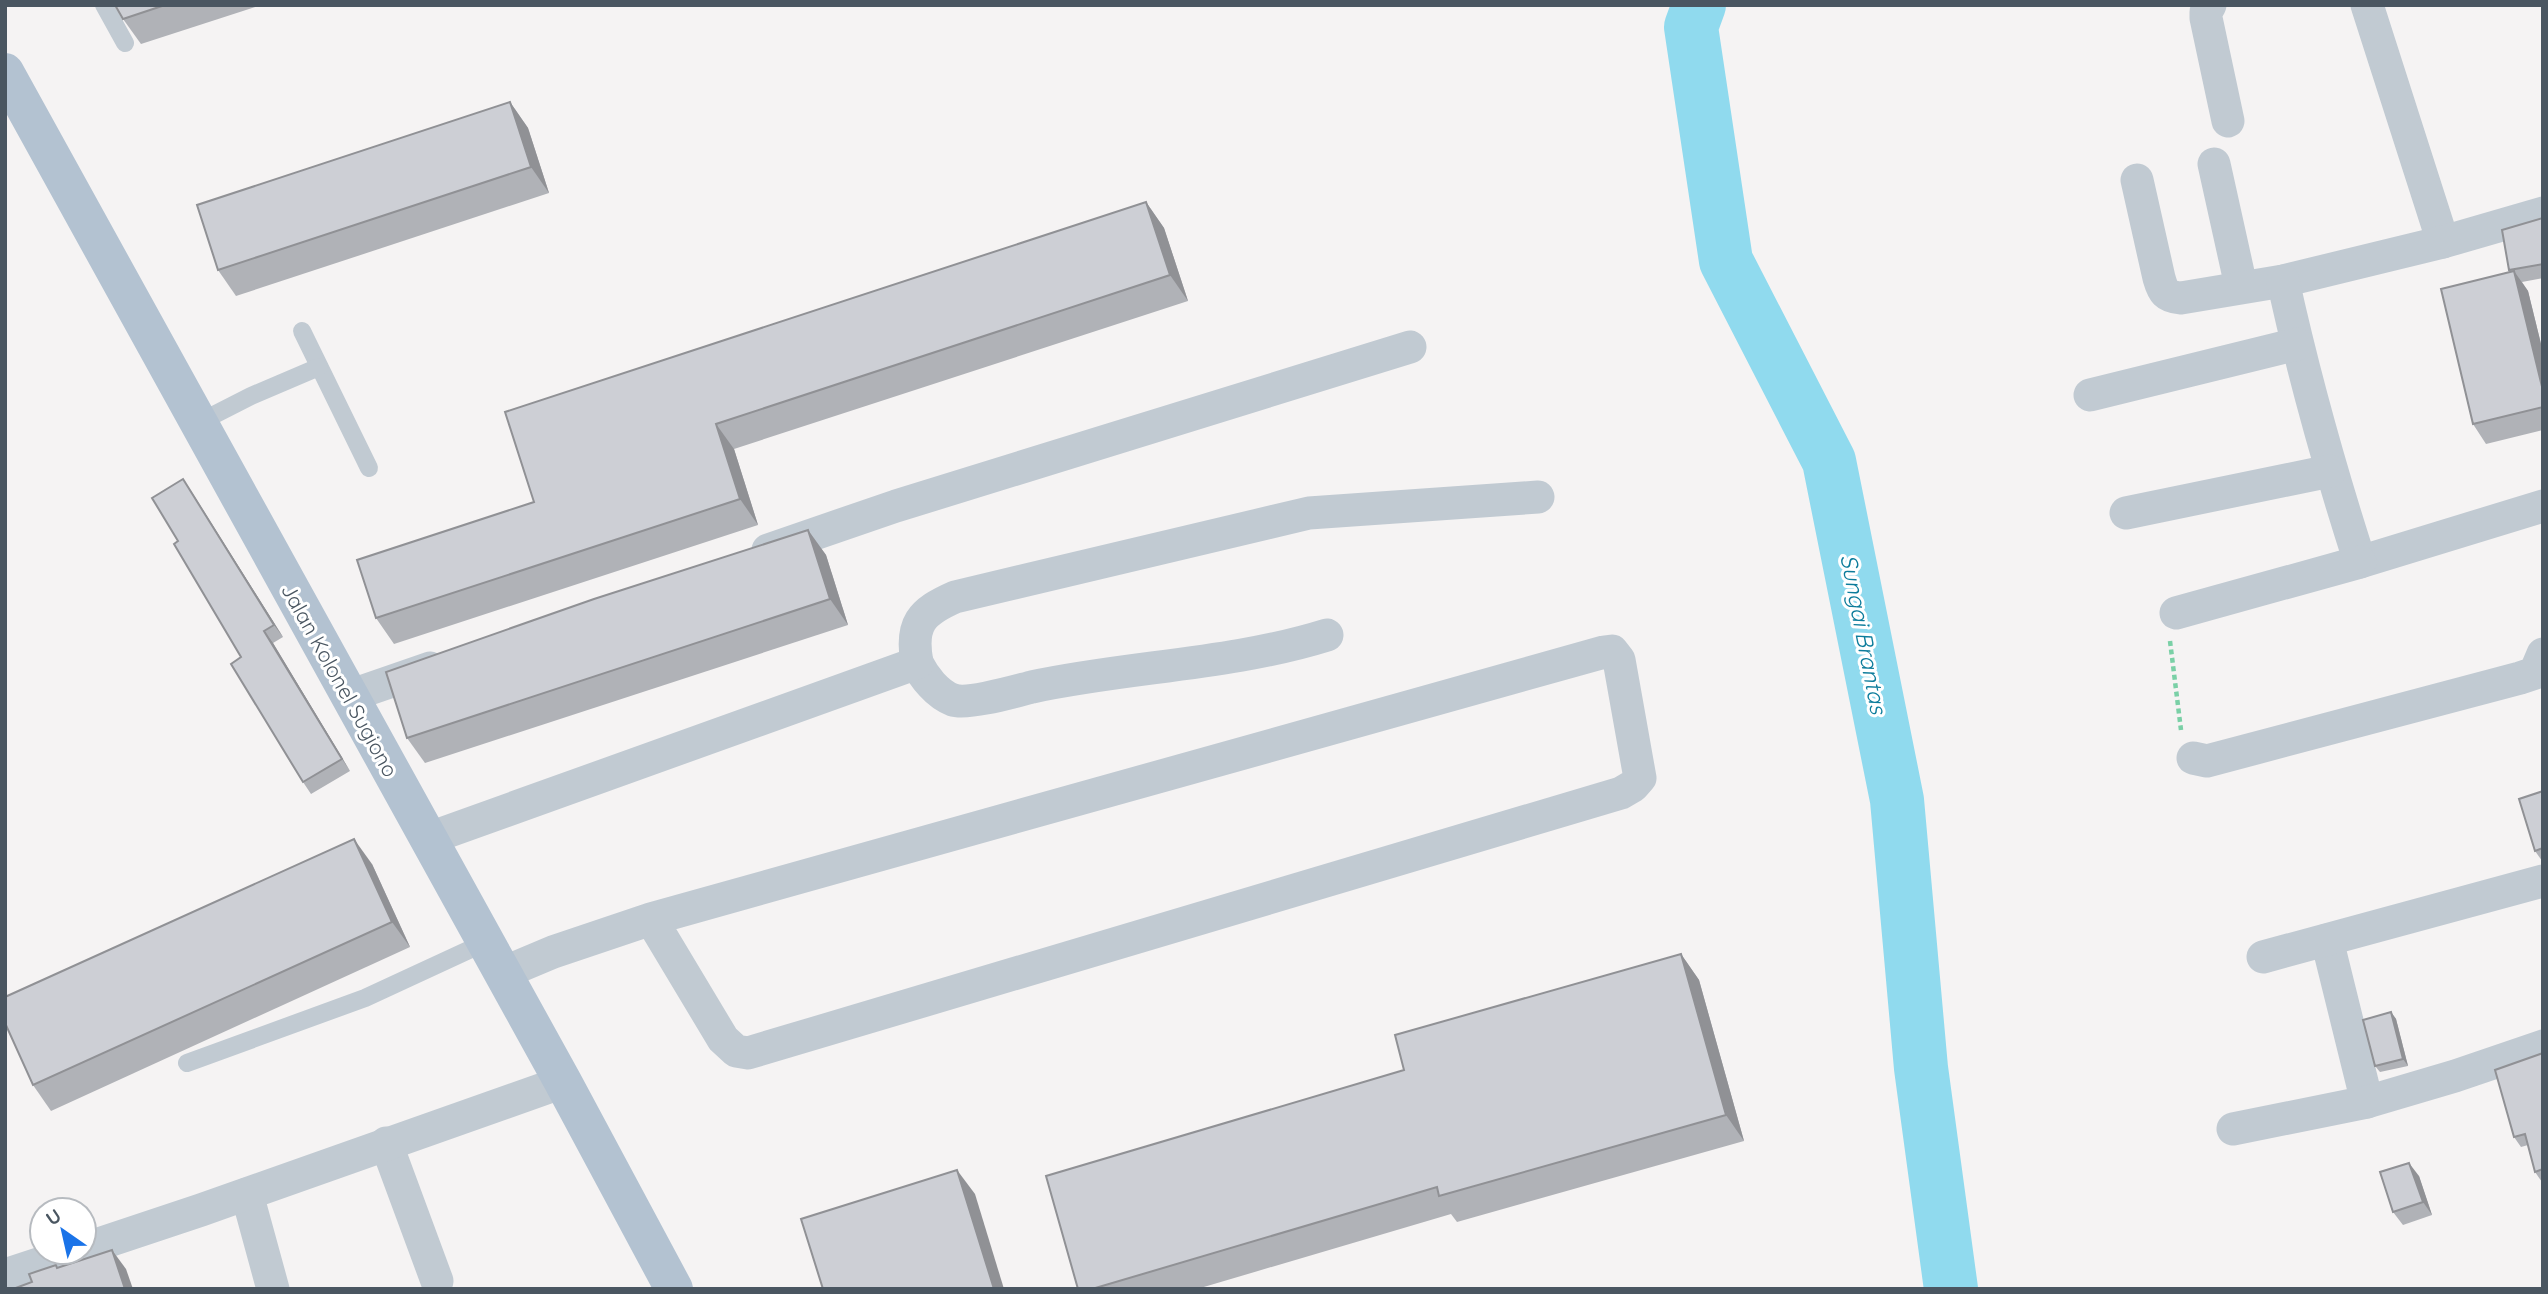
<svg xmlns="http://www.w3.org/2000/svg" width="2548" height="1294" viewBox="0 0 2548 1294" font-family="Quicksand,sans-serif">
  <rect width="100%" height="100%" fill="#f5f3f3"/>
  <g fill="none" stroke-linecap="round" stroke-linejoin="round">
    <path stroke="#90daee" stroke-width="54" d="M1699,5L1691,27L1726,261L1829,461L1897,800L1921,1068L1951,1289"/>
    <path stroke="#7ad0a6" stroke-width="4.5" stroke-dasharray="5 3.5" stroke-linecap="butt" d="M2170,641L2181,730"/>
    <g stroke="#c1cad2" stroke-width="18">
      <path d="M104,5L125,43"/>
      <path d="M302,331L369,468"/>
      <path d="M200,422L251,396L319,367"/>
      <path d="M187,1063L365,998L486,942"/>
    </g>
    <g stroke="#c1cad2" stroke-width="33">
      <path d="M2210,5L2206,12V18L2228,121"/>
      <path d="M2367,5L2443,242"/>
      <path d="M2214,164L2241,286"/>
      <path d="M2137,180L2159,278C2163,292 2166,297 2181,298L2283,281L2443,242L2543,213"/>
      <path d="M2283,281C2304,376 2330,469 2360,562L2543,506"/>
      <path d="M2090,395L2297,344"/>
      <path d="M2126,513L2330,471"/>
      <path d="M768,550L896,506L1410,347"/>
      <path d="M2176,613L2360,562"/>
      <path d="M917,663C924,677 937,694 953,700C968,705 1016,691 1032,687C1130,666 1231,665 1327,635"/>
      <path d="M349,696L430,668"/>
      <path d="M2193,758L2207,761L2520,678L2535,673L2543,654"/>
      <path d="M427,839L917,663C910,624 921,612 955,597L1309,513L1538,497"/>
      <path d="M2327,940L2367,1102"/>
      <path d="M2263,957L2543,881"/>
      <path d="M503,973L553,952L651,919L1604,652L1612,651L1619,660L1640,778L1633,786L1621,793L748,1053L736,1051L723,1039L651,919"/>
      <path d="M2233,1129L2367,1102L2455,1076L2543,1046"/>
      <path d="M386,1143L437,1281"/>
      <path d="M247,1194L273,1289"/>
      <path d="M84,1249L201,1210L563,1082"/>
      <path d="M5,1275L75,1252"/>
    </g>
    <path stroke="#b3c2d1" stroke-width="38" d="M5,72L563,1082L674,1289"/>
  </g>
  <g fill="#b0b2b7">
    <path d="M115,5H261L141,44L123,19Z"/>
    <path d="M510,102L528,128L549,193L236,296L218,270Z"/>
    <path d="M1146,202L1164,228L1188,301L734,449L758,525L394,644L376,618L534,502Z"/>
    <path d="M2543,218V278L2522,282L2528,291L2543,352V430L2486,444L2473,424L2510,272L2509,270L2540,219Z"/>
    <path d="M191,491L283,637L273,643L350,771L311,794L303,782L241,657L178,541Z"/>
    <path d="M808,530L826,555L848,625L425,763L407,738Z"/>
    <path d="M2543,791V862L2535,851Z"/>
    <path d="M372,864L410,947L51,1111L33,1085Z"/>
    <path d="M1681,954L1699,980L1744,1141L1457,1222L1451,1214L1197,1289H1078L1404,1070Z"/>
    <path d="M2391,1012L2396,1019L2408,1066L2380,1072L2375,1066Z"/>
    <path d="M2543,1053V1182H2542L2535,1172L2528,1145L2521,1147L2514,1137Z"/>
    <path d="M2419,1176L2432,1215L2403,1225L2393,1212Z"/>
  </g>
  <g fill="#909195">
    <path d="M510,102L528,128L549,193L531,167Z"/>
    <path d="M1146,202L1164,228L1188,301L1170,275Z"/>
    <path d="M2514,271L2528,291L2543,352V391Z"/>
    <path d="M716,424L734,449L758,525L740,499Z"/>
    <path d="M183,479L191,491L283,637L274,625Z"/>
    <path d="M808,530L826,555L848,625L830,599Z"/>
    <path d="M264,631L273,643L350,771L342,759Z"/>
    <path d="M354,839L372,864L410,947L392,922Z"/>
    <path d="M1681,954L1699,980L1744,1141L1726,1115Z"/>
    <path d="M2391,1012L2396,1019L2408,1066L2403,1059Z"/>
    <path d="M2409,1163L2419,1176L2432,1215L2423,1202Z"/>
    <path d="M957,1170L975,1194L1004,1289H994Z"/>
    <path d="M112,1250L126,1269L133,1289H125Z"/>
  </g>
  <g fill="#cdcfd5" stroke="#909195" stroke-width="2">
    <path d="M115,5H165L123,19Z"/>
    <path d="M510,102L531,167L218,270L197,205Z"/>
    <path d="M1146,202L1170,275L716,424L740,499L376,618L357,560L534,502L505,412Z"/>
    <path d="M2543,218V264L2509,270L2502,230Z"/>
    <path d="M2514,271L2543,391V407L2473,424L2441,289Z"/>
    <path d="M183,479L274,625L264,631L342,759L303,782L231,664L241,657L174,544L178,541L152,498Z"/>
    <path d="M808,530L830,599L407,738L386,672L594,599Z"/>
    <path d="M2543,791V848L2535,851L2519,799Z"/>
    <path d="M354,839L392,922L33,1085L5,1023V997Z"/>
    <path d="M1681,954L1726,1115L1439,1196L1437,1187L1092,1289H1078L1046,1176L1404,1070L1395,1035Z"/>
    <path d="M2391,1012L2403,1059L2375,1066L2363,1020Z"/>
    <path d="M2543,1053V1169L2535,1172L2525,1134L2514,1137L2495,1070Z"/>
    <path d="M2409,1163L2423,1202L2393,1212L2380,1172Z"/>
    <path d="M957,1170L994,1289H823L801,1219Z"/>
    <path d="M112,1250L125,1289H13L32,1282L29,1274L56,1265L57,1268Z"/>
  </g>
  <g text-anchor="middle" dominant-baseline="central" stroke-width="6" stroke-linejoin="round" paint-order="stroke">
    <g font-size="21" fill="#4a5661" stroke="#fff">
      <text transform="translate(340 680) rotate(61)">Jalan Kolonel Sugiono</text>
    </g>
    <g font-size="23" font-style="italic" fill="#0c7c9b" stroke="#fff">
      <text transform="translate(1864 634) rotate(79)">Sungai Brantas</text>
    </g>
  </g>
  <rect width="2548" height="1294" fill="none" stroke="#4a5661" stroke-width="14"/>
  <g transform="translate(63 1231) rotate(326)"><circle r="33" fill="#ffffff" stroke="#b7bbc0" stroke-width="2"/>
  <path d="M0-5L12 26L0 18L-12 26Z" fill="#1a73e8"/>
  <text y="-10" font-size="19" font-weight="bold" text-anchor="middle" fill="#4a5661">U</text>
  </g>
</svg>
